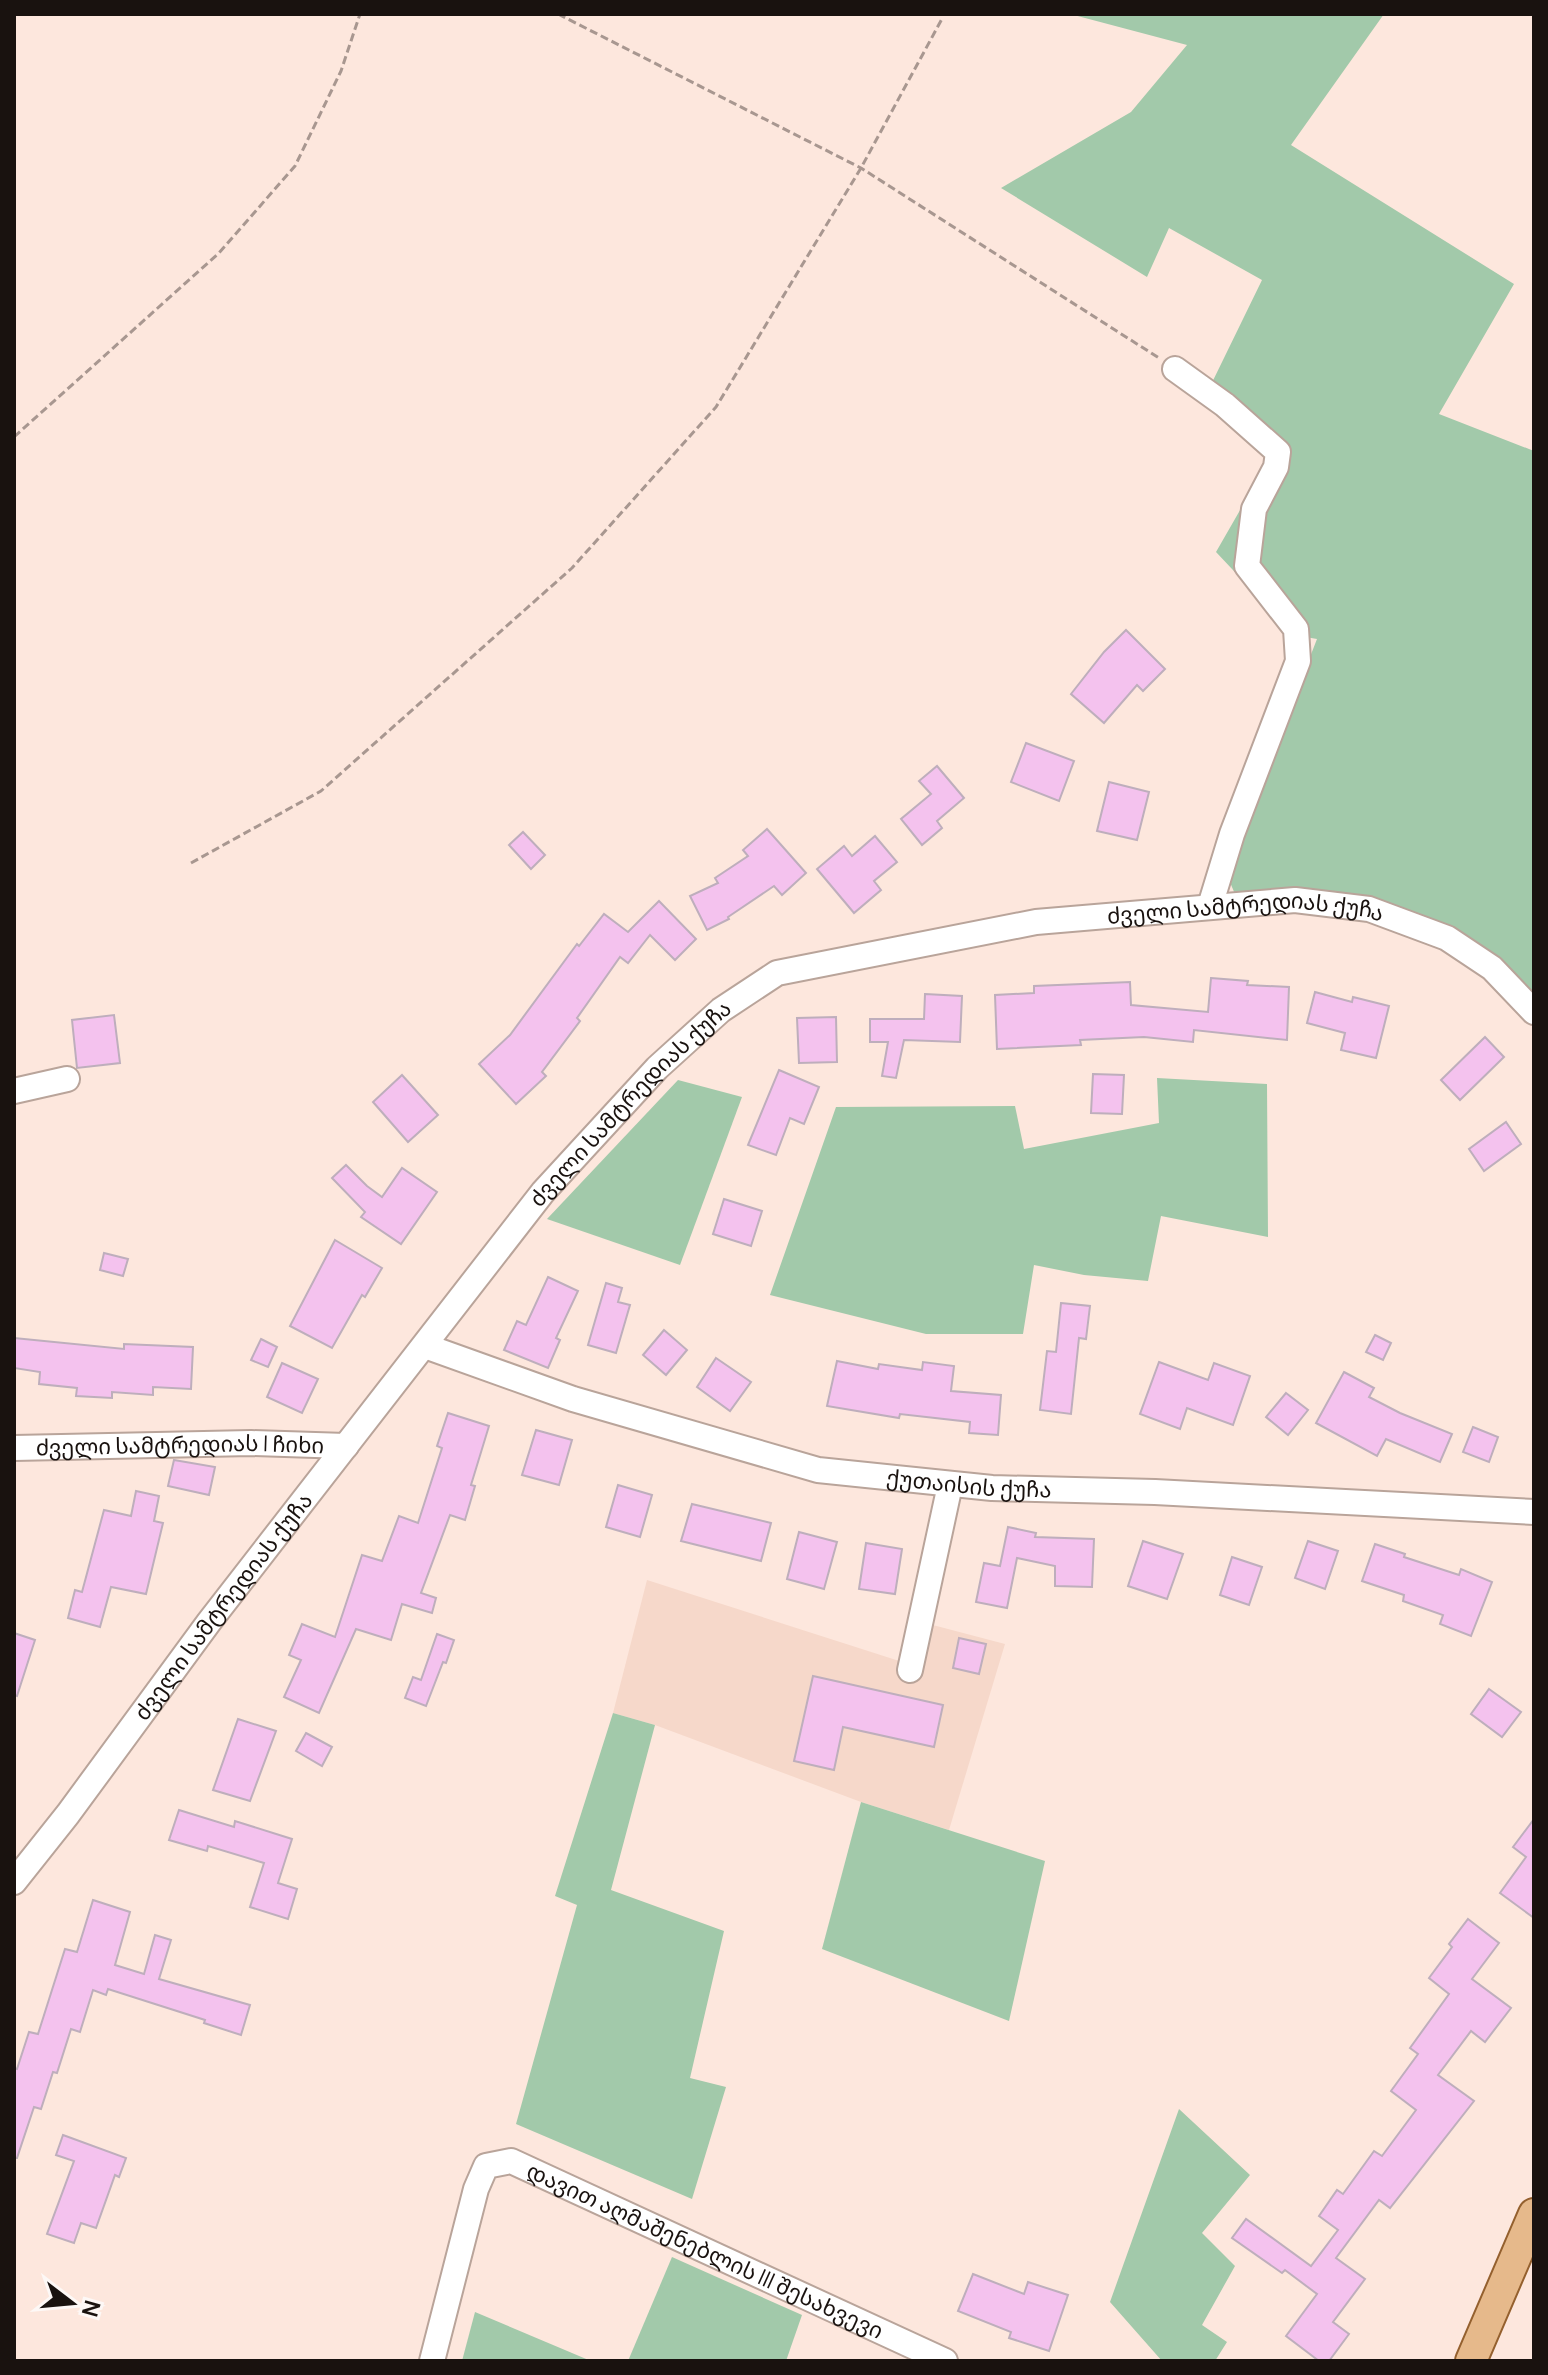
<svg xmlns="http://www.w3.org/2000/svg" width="1548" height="2375" viewBox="0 0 1548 2375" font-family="Manrope,'Noto Sans Georgian',sans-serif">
  <rect width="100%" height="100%" fill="#fde7dd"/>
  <path fill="#f6d8ca" d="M647,1580L918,1667L929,1624L1005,1644L949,1830L861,1802L655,1725L613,1713Z"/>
  <g fill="#a2c9aa">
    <path d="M1070,14H1384L1291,145L1514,284L1439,414L1534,451V1000L1511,978L1436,920L1369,904L1235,894L1226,873L1317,639L1294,635L1216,552L1274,451L1204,399L1262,280L1169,228L1147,277L1001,188L1131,112L1187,45Z"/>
    <path d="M1157,1078L1267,1084L1268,1237L1161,1216L1148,1281L1084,1275L1034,1265L1023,1334H926L770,1295L836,1107L1015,1106L1024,1149L1159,1123Z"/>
    <path d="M678,1080L742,1097L680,1265L547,1219Z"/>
    <path d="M613,1713L655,1725L611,1890L724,1931L690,2078L726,2087L692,2199L516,2124L577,1905L555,1896Z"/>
    <path d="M861,1802L1045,1861L1009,2021L822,1949Z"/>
    <path d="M1179,2109L1250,2175L1202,2233L1235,2266L1202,2325L1227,2342L1215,2361H1162L1110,2302Z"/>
    <path d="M672,2257L802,2315L786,2361H628Z"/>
    <path d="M475,2312L591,2361H462Z"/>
  </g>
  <g fill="#f4c2ee" stroke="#beaebc" stroke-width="2">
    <path d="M1126,630L1165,669L1143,691L1137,685L1104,723L1071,694L1104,652Z"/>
    <path d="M1026,743L1074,761L1059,801L1011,782Z"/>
    <path d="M937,766L964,798L937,821L942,828L922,845L901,819L931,794L919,781Z"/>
    <path d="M1109,782L1149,792L1137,840L1097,831Z"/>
    <path d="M767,829L806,873L782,895L774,886L728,917L729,919L707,930L690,896L718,883L715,878L748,856L743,850Z"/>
    <path d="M523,832L545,855L531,869L509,845Z"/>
    <path d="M875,836L897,862L874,881L881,890L854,913L817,869L844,846L852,856Z"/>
    <path d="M659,901L696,939L675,960L650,935L628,963L620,957L577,1018L580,1021L542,1072L546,1076L516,1104L479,1064L510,1035L577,944L579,946L604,914L628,932Z"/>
    <path d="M1211,978L1248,981L1247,985L1289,987L1287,1040L1194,1030L1193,1042L1144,1037L1080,1040L1081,1045L997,1049L995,995L1034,993V986L1130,982L1131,1005L1208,1012Z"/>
    <path d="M1315,992L1352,1002L1353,997L1389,1006L1376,1058L1341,1050L1345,1033L1307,1023Z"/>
    <path d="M925,994L962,996L960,1042L904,1040L896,1078L882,1076L888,1042H870V1019H924Z"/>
    <path d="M114,1015L120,1063L77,1068L72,1020Z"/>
    <path d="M836,1017L837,1062L799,1063L797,1018Z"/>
    <path d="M1485,1037L1504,1057L1460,1100L1441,1080Z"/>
    <path d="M779,1070L819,1087L804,1124L790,1118L776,1155L748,1145Z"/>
    <path d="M1093,1074L1124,1075L1122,1114L1091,1113Z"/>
    <path d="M402,1075L438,1115L408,1142L373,1102Z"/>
    <path d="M1506,1122L1521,1144L1484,1171L1469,1149Z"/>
    <path d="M346,1165L367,1186L382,1197L402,1168L437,1192L401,1244L361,1217L365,1212L332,1178Z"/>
    <path d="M724,1199L762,1211L751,1246L713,1234Z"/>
    <path d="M335,1240L382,1268L365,1297L362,1295L332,1348L290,1326Z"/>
    <path d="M104,1253L128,1259L123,1276L100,1270Z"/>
    <path d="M548,1277L578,1291L556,1338L560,1340L548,1368L504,1350L517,1321L526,1325Z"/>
    <path d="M606,1283L622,1288L618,1302L630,1305L616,1353L588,1345Z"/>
    <path d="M1061,1303L1090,1306L1086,1339L1079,1338L1071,1414L1040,1410L1047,1351L1056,1352Z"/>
    <path d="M664,1330L687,1350L666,1375L643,1355Z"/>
    <path d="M1375,1335L1391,1343L1383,1360L1366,1352Z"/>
    <path d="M14,1338L124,1349V1344L193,1347L191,1389L153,1387V1395L112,1392V1398L76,1396L77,1388L39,1384L40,1372L14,1368Z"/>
    <path d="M261,1339L277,1347L268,1367L251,1360Z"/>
    <path d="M716,1358L751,1382L730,1411L697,1387Z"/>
    <path d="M837,1361L878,1369L879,1364L922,1370L923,1362L954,1366L951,1391L1001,1395L998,1435L969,1433L970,1422L900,1414L899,1418L827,1406Z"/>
    <path d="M1159,1362L1208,1380L1214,1363L1250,1376L1233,1425L1187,1408L1180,1429L1140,1414Z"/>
    <path d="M282,1363L318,1379L302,1413L267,1397Z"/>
    <path d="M1344,1372L1374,1388L1369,1397L1400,1413L1452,1434L1440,1462L1386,1439L1377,1456L1316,1423Z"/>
    <path d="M1286,1393L1308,1410L1288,1435L1266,1417Z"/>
    <path d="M448,1413L489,1426L471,1485L475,1486L465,1520L450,1515L421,1593L436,1598L432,1613L402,1604L391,1640L356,1629L319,1713L284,1697L301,1660L289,1655L302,1624L335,1637L362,1555L382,1561L399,1516L418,1523L442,1448L437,1446Z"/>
    <path d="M1473,1427L1498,1437L1489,1462L1463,1452Z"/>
    <path d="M536,1430L572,1440L559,1485L522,1475Z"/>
    <path d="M174,1460L215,1467L209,1495L168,1486Z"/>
    <path d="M618,1485L652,1495L640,1537L606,1527Z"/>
    <path d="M136,1491L159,1496L154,1521L163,1523L146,1594L111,1587L100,1627L68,1618L75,1590L82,1592L104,1510L131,1516Z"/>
    <path d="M692,1504L771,1523L761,1561L681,1541Z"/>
    <path d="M1008,1527L1036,1533L1035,1537L1094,1539L1092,1587L1055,1586V1566L1017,1558L1007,1608L976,1602L984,1563L1000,1566Z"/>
    <path d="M799,1532L837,1542L824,1589L787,1579Z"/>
    <path d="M1143,1541L1183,1554L1167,1599L1128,1586Z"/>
    <path d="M1308,1541L1338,1551L1325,1589L1295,1578Z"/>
    <path d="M866,1543L902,1549L895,1594L859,1589Z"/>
    <path d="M1375,1544L1405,1554L1404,1557L1459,1575L1461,1569L1492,1582L1471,1636L1440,1624L1443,1615L1403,1601L1404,1595L1362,1581Z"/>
    <path d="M1232,1557L1262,1567L1249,1605L1220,1595Z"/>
    <path d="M14,1633L35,1640L17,1696L14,1695Z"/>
    <path d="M437,1634L454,1640L446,1663L443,1662L426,1706L405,1698L413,1677L421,1680Z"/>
    <path d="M959,1638L986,1644L979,1674L953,1668Z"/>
    <path d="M813,1676L943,1705L934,1747L843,1727L834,1770L794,1761Z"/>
    <path d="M1489,1689L1521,1712L1502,1737L1471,1714Z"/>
    <path d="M238,1719L276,1731L250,1801L213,1790Z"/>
    <path d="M306,1733L332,1747L322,1766L296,1751Z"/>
    <path d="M179,1810L234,1827L235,1821L292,1839L278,1883L297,1889L288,1919L250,1907L264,1863L208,1846L207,1851L169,1840Z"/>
    <path d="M1534,1819V1918L1500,1893L1526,1857L1513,1847Z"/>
    <path d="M93,1900L130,1912L115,1965L144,1974L155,1935L171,1940L159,1979L250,2005L241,2035L204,2023L205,2020L108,1989L106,1995L93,1990L80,2032L71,2029L57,2073L53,2072L41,2109L34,2107L17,2158H14V2068L17,2069L29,2032L38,2034L65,1949L77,1952Z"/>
    <path d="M1468,1919L1499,1943L1472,1979L1511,2008L1485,2042L1471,2031L1438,2075L1474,2101L1390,2208L1379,2200L1336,2258L1365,2279L1333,2322L1349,2334L1329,2361H1319L1286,2336L1317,2294L1285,2270L1282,2273L1232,2238L1246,2219L1311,2266L1338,2230L1319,2216L1337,2190L1343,2194L1374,2151L1382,2156L1416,2110L1391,2091L1418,2054L1410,2048L1449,1994L1429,1978L1452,1947L1449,1944Z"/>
    <path d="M63,2135L126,2158L119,2177L115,2175L96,2228L81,2223L74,2243L47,2234L74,2161L56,2155Z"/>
    <path d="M973,2274L1024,2294L1028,2282L1068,2295L1049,2351L1009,2338L1011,2332L958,2311Z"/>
  </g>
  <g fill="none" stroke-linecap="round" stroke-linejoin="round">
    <defs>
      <g id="minor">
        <path d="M1175,369L1225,405L1278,452L1276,467L1254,509L1247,566L1296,629L1298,661L1232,834L1210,906"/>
        <path d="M14,1091L67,1079"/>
        <path id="s1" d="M425,1346L573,1399L818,1470L992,1488L1155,1492L1534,1512"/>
        <path id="s2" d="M14,1448L251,1443L346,1446"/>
        <path d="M910,1670L950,1485"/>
        <path id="s3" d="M14,1882L68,1814L209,1622L543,1192L657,1068L721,1010L777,973L1036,922L1295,900L1369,909L1447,938L1492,968L1534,1012"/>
        <path id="s4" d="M432,2361L476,2189L486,2166L511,2161L945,2361"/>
      </g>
      <path id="major" d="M1471,2361L1534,2214"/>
    </defs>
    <use href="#minor" stroke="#b9a49a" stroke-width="28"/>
    <use href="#major" stroke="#94602e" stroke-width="34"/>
    <g stroke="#a89790" stroke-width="3" stroke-dasharray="8 4" stroke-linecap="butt">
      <path d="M558,14L861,168L1159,358"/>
      <path d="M14,437L219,253L295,166L341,71L360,14"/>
      <path d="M191,863L321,791L572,568L716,407L861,168L943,17"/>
    </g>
    <use href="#minor" stroke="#fff" stroke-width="24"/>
    <use href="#major" stroke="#e6b98b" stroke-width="30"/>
  </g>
  <g text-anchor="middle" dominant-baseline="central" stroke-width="6" stroke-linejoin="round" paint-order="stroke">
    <g font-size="22" fill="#19120f" stroke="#fdf8f6">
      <text stroke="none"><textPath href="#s3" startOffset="1666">ძველი სამტრედიას ქუჩა</textPath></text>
      <text stroke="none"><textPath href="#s3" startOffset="994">ძველი სამტრედიას ქუჩა</textPath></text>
      <text stroke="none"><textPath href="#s2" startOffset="166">ძველი სამტრედიას I ჩიხი</textPath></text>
      <text stroke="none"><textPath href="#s1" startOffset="564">ქუთაისის ქუჩა</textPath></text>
      <text stroke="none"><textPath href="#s3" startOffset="346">ძველი სამტრედიას ქუჩა</textPath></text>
      <text stroke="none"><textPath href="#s4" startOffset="442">დავით აღმაშენებლის III შესახვევი</textPath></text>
    </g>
  </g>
  <rect width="1548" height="2375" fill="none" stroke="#19120f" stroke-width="32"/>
  <g transform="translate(72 2303) rotate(106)" stroke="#fdf8f6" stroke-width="6" paint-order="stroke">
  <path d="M0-6L14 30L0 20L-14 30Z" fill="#19120f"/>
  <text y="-12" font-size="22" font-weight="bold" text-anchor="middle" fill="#19120f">N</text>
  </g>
</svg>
